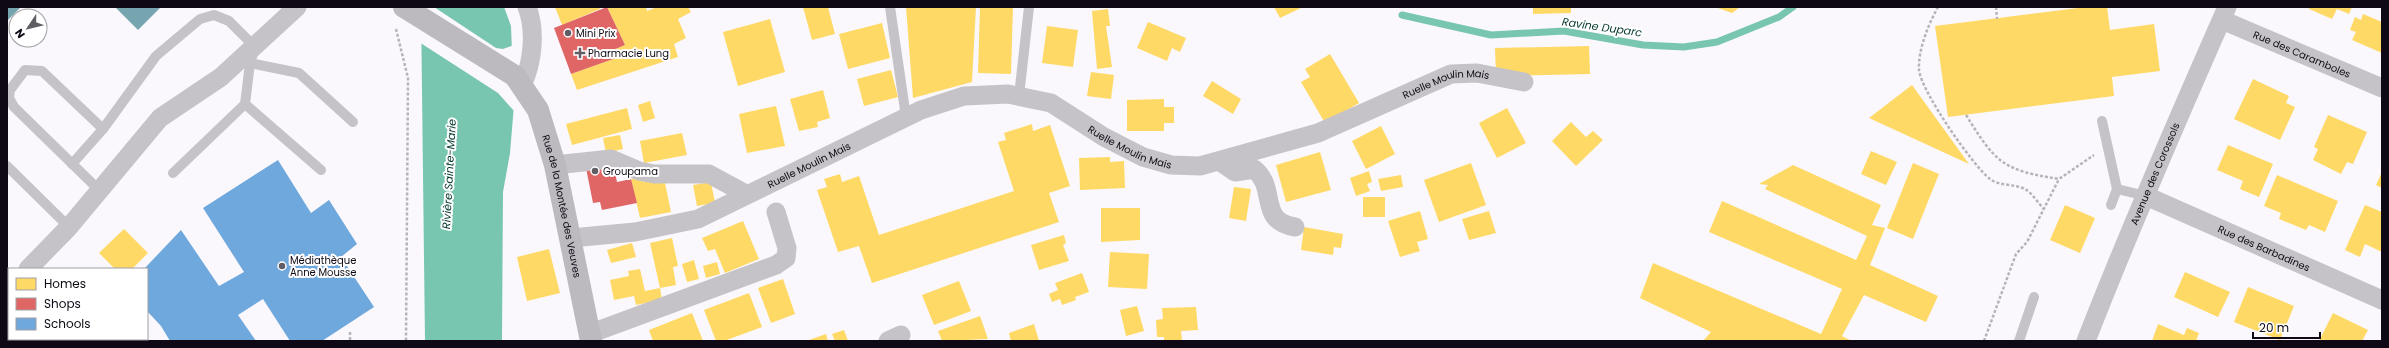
<svg xmlns="http://www.w3.org/2000/svg" width="2389" height="348" viewBox="0 0 2389 348" font-family="Poppins,sans-serif">
  <rect width="100%" height="100%" fill="#faf8fc"/>
  <path fill="#78c6b0" d="M421,7H504L511,26L514,105L510,153L503,192L502,341H425Z"/>
  <path fill="#faf8fc" d="M419,7H434L496,48L503,49L514,45L515,112L498,93L419,42Z"/>
  <g fill="#ffd966">
    <path d="M555,7H599L600,9L562,25Z"/>
    <path d="M607,7H646L647,11L657,7H688L691,12L678,19L686,38L674,44L678,57L577,90L571,74L616,58L613,50L625,45Z"/>
    <path d="M803,7H828L835,34L812,40Z"/>
    <path d="M906,7H976L972,82L913,98Z"/>
    <path d="M980,7H1013L1011,74L978,73Z"/>
    <path d="M1274,7H1303L1280,18Z"/>
    <path d="M1533,7H1571V13L1533,14Z"/>
    <path d="M1715,7H1740L1732,13Z"/>
    <path d="M2086,7H2107L2110,30L2154,24L2160,71L2112,77L2114,96L1948,117L1935,26Z"/>
    <path d="M2309,7H2352L2349,14L2337,9L2332,19L2309,9Z"/>
    <path d="M1108,9L1110,26H1106L1112,67L1097,69L1092,11Z"/>
    <path d="M2363,14L2382,22V53L2352,40L2356,32L2350,30L2355,17L2361,20Z"/>
    <path d="M770,19L785,72L738,86L723,32Z"/>
    <path d="M1148,22L1186,38L1180,52L1172,48L1167,61L1137,48Z"/>
    <path d="M882,23L890,58L848,69L839,34Z"/>
    <path d="M1047,26L1078,30L1073,67L1042,63Z"/>
    <path d="M1589,46L1590,74L1496,76L1495,48Z"/>
    <path d="M1330,54L1359,103L1325,123L1301,82L1310,77L1305,69Z"/>
    <path d="M891,70L898,97L864,106L857,79Z"/>
    <path d="M1091,72L1114,75L1111,99L1087,96Z"/>
    <path d="M2253,79L2289,96L2286,103L2295,107L2280,140L2234,119Z"/>
    <path d="M1212,81L1241,99L1233,114L1203,96Z"/>
    <path d="M1912,85L1969,164L1869,118Z"/>
    <path d="M823,90L830,118L817,122L818,127L799,131L790,99Z"/>
    <path d="M1164,99V107H1174V123H1164V131H1127V100Z"/>
    <path d="M650,101L655,118L643,122L638,105Z"/>
    <path d="M776,106L785,146L747,153L739,114Z"/>
    <path d="M627,108L632,129L572,145L566,124Z"/>
    <path d="M1507,108L1526,143L1497,158L1479,123Z"/>
    <path d="M2328,115L2367,132L2353,164L2347,162L2341,174L2313,160L2318,149L2314,147Z"/>
    <path d="M1571,122L1586,137L1593,131L1603,140L1576,166L1552,141Z"/>
    <path d="M1032,124L1033,131L1050,125L1070,186L1049,193L1059,222L872,283L859,246L838,252L817,190L827,187L824,179L840,174L842,182L859,176L879,235L1014,191L998,142L1006,140L1004,133Z"/>
    <path d="M1381,126L1395,154L1366,169L1352,141Z"/>
    <path d="M682,133L687,155L644,163L640,141Z"/>
    <path d="M620,135L623,149L606,153L603,138Z"/>
    <path d="M2228,145L2273,164L2259,197L2240,189L2243,181L2217,170Z"/>
    <path d="M1871,151L1897,162L1886,185L1861,174Z"/>
    <path d="M1320,152L1331,190L1286,202L1276,165Z"/>
    <path d="M1110,157V162L1124,161L1125,188L1080,190L1079,158Z"/>
    <path d="M1471,163L1486,205L1439,222L1424,180Z"/>
    <path d="M1913,163L1939,174L1913,239L1887,228Z"/>
    <path d="M1793,165L1881,205L1872,225L1885,228L1870,265L1938,296L1926,322L1864,295L1842,336L1852,341H1703L1711,332L1640,298L1653,263L1821,334L1842,289L1709,232L1722,201L1856,260L1867,236L1765,189L1768,185L1759,184Z"/>
    <path d="M1369,171L1372,182L1367,184L1370,191L1356,196L1350,178Z"/>
    <path d="M2382,172V188L2376,185Z"/>
    <path d="M1401,175L1403,187L1381,191L1378,179Z"/>
    <path d="M2277,175L2338,201L2325,232L2309,225L2306,230L2279,219L2281,213L2264,206Z"/>
    <path d="M642,177L643,182L664,178L671,212L640,218L631,179Z"/>
    <path d="M711,182L715,203L697,206L693,185Z"/>
    <path d="M1234,187L1251,189L1246,221L1229,218Z"/>
    <rect x="1363" y="197" width="22" height="20"/>
    <path d="M2065,205L2095,218L2080,253L2050,240Z"/>
    <path d="M2365,205L2382,212V252L2365,244L2360,257L2345,250Z"/>
    <path d="M1101,208H1140V240L1101,242Z"/>
    <path d="M1420,211L1428,239L1417,242L1420,251L1400,257L1388,221Z"/>
    <path d="M1489,211L1496,233L1469,240L1462,219Z"/>
    <path d="M743,221L759,259L725,273L715,249L708,251L702,238Z"/>
    <path d="M1304,227L1343,234L1341,248L1334,247L1333,255L1301,250Z"/>
    <path d="M124,229L148,253L132,269H115L99,253Z"/>
    <path d="M1064,235L1066,243L1063,245L1069,261L1039,270L1031,245Z"/>
    <path d="M672,238L678,266L673,267L676,285L660,288L662,300L636,305L634,296L614,300L610,280L629,276L628,271L640,269L645,291L660,288L650,243Z"/>
    <path d="M632,243L636,257L611,263L607,250Z"/>
    <path d="M549,249L560,293L527,301L517,257Z"/>
    <path d="M1110,252L1149,254L1147,289L1108,287Z"/>
    <path d="M694,260L699,279L687,282L682,264Z"/>
    <path d="M717,262L720,274L706,278L703,266Z"/>
    <path d="M2185,272L2230,292L2218,317L2174,297Z"/>
    <path d="M1082,273L1089,292L1075,297L1076,300L1062,305L1060,299L1052,302L1049,294L1058,290L1055,283Z"/>
    <path d="M783,279L795,314L771,323L758,288Z"/>
    <path d="M959,281L971,311L934,325L922,295Z"/>
    <path d="M2248,287L2294,306L2280,340L2234,322Z"/>
    <path d="M749,293L762,327L724,341H716L704,310Z"/>
    <path d="M1137,306L1144,331L1126,336L1120,310Z"/>
    <path d="M1196,307L1198,330L1181,331L1182,341H1164V337H1157L1156,320L1163,319L1162,308Z"/>
    <path d="M692,313L703,341H653L649,330Z"/>
    <path d="M2333,313L2368,330L2362,341H2319Z"/>
    <path d="M980,316L988,339L942,341L938,331Z"/>
    <path d="M1034,324L1039,341H1011L1009,333Z"/>
    <path d="M2158,324L2184,335L2187,328L2199,333L2196,341H2152Z"/>
    <path d="M844,330L848,341H835L832,334Z"/>
    <path d="M826,334L828,341H806Z"/>
  </g>
  <g fill="#e06666">
    <path d="M607,7L625,45L613,50L616,58L571,74L554,28Z"/>
    <path d="M613,163L617,182L631,179L637,203L602,210L600,202L593,203L586,168Z"/>
  </g>
  <path fill="#6fa8dc" d="M278,160L311,213L329,200L357,244L341,257L374,307L322,341H290L263,299L238,315L256,341H170L161,326L147,311V269H144L181,230L219,286L244,272L203,208Z"/>
  <g fill="#76a5af">
    <path d="M7,7H21L7,21Z"/>
    <path d="M115,7H161L138,30Z"/>
  </g>
  <g fill="none" stroke-linecap="round" stroke-linejoin="round">
    <path stroke="#78c6b0" stroke-width="7" d="M1402,15L1491,35L1564,31L1643,45L1684,47L1717,42L1779,17L1793,7"/>
    <g stroke="#b6b4b8" stroke-width="2.5" stroke-dasharray="3 2" stroke-linecap="butt">
      <path d="M1938,7C1928,25 1918,50 1919,70C1921,91 1973,166 1990,179C1999,186 2015,184 2025,189C2032,193 2038,203 2044,209"/>
      <path d="M1996,7L1997,19"/>
      <path d="M396,29L408,78L406,341"/>
      <path d="M1966,115C1996,163 2002,170 2059,179L2094,155"/>
      <path d="M350,332V341"/>
      <path d="M1984,341L2016,254L2027,242L2059,179"/>
    </g>
    <g stroke="#c5c3c8" stroke-width="10">
      <path d="M890,7L906,117"/>
      <path d="M250,63L299,73L353,122"/>
      <path d="M1019,96L1029,7"/>
      <path d="M245,104L321,170"/>
      <path d="M2102,121L2117,189L2111,205"/>
      <path d="M72,164L103,129L156,56L200,19L214,15L229,21L255,47L250,63L245,104L173,173"/>
      <path d="M7,166L69,227"/>
      <path d="M98,189L14,107L9,98L10,90L25,70L42,71L103,129"/>
      <path d="M2117,189L2146,196"/>
      <path d="M2019,341L2034,297"/>
    </g>
    <g stroke="#c5c3c8" stroke-width="19">
      <path id="s1" d="M2222,20L2382,88"/>
      <path d="M522,85C533,63 536,30 527,7"/>
      <path d="M1219,161L1235,172L1254,169C1278,188 1257,221 1295,227"/>
      <path d="M555,165L611,159L639,171L654,174H709L746,194"/>
      <path id="s2" d="M2146,196L2382,300"/>
      <path id="s3" d="M571,238L635,232L698,219L921,110L964,96L1008,94L1051,103L1104,137L1143,157L1171,165L1200,166L1318,133L1451,74L1477,73L1524,82"/>
      <path d="M28,269L69,227L160,118L221,77L297,7"/>
      <path d="M7,287L9,285"/>
      <path d="M7,324L9,327"/>
      <path d="M589,334L776,265L786,258L787,248L776,212"/>
      <path d="M888,341L901,335"/>
      <path id="s4" d="M2086,341C2130,228 2178,118 2227,7"/>
    </g>
    <path stroke="#bcb9bf" stroke-width="22" id="s5" d="M404,7L515,76L538,110L555,165L591,341"/>
  </g>
  <g fill="#615d65" stroke="#fff" stroke-width="1.5">
    <circle cx="568" cy="33" r="4"/>
    <path d="M578 47h4v4h4v4h-4v4h-4v-4h-4v-4h4z"/>
    <circle cx="595" cy="171" r="4"/>
    <circle cx="282" cy="266" r="4"/>
  </g>
  <g text-anchor="middle" dominant-baseline="central" stroke-width="4" stroke-linejoin="round" paint-order="stroke">
    <g font-size="10" fill="#0e0914" stroke="#fff" text-anchor="start">
      <text x="576" y="33">Mini Prix</text>
      <text x="588" y="53">Pharmacie Lung</text>
      <text x="603" y="171">Groupama</text>
      <text x="290" y="260">Médiathèque<tspan x="290" dy="12">Anne Mousse</tspan></text>
    </g>
    <g font-size="10" fill="#0e0914" stroke="#fff">
      <text stroke="none"><textPath href="#s1" startOffset="87">Rue des Caramboles</textPath></text>
      <text stroke="none"><textPath href="#s3" startOffset="936">Ruelle Moulin Mais</textPath></text>
      <text stroke="none"><textPath href="#s3" startOffset="601">Ruelle Moulin Mais</textPath></text>
      <text stroke="none"><textPath href="#s3" startOffset="252">Ruelle Moulin Mais</textPath></text>
      <text stroke="none"><textPath href="#s4" startOffset="181">Avenue des Corossols</textPath></text>
      <text stroke="none"><textPath href="#s5" startOffset="271">Rue de la Montée des Veuves</textPath></text>
      <text stroke="none"><textPath href="#s2" startOffset="129">Rue des Barbadines</textPath></text>
    </g>
    <g font-size="11" font-style="italic" fill="#03372a" stroke="#fff">
      <text transform="translate(1602 27) rotate(8)">Ravine Duparc</text>
      <text transform="translate(449 174) rotate(-87)">Rivière Sainte-Marie</text>
    </g>
  </g>
  <rect width="2389" height="348" fill="none" stroke="#0e0914" stroke-width="16"/>
  <rect x="8" y="268" width="140" height="72" fill="#ffffff" stroke="#9f9da1"/>
  <rect x="16" y="278" width="20" height="12" fill="#ffd966" stroke="#9f9da1"/>
  <text x="44" y="288" font-size="12" fill="#0e0914">Homes</text>
  <rect x="16" y="298" width="20" height="12" fill="#e06666" stroke="#9f9da1"/>
  <text x="44" y="308" font-size="12" fill="#0e0914">Shops</text>
  <rect x="16" y="318" width="20" height="12" fill="#6fa8dc" stroke="#9f9da1"/>
  <text x="44" y="328" font-size="12" fill="#0e0914">Schools</text>
  <g transform="translate(28 28) rotate(235)"><circle r="19" fill="#ffffff" stroke="#9f9da1"/>
  <path d="M0-3L7 15L0 10L-7 15Z" fill="#615d65"/>
  <text y="-6" font-size="11" font-weight="bold" text-anchor="middle" fill="#0e0914">N</text>
  </g>
  <path d="M2253 332v6h67v-6" fill="none" stroke="#0e0914" stroke-width="2"/>
  <text x="2259" y="332" font-size="12" fill="#0e0914" stroke="#ffffff" stroke-width="3" paint-order="stroke">20 m</text>
</svg>
